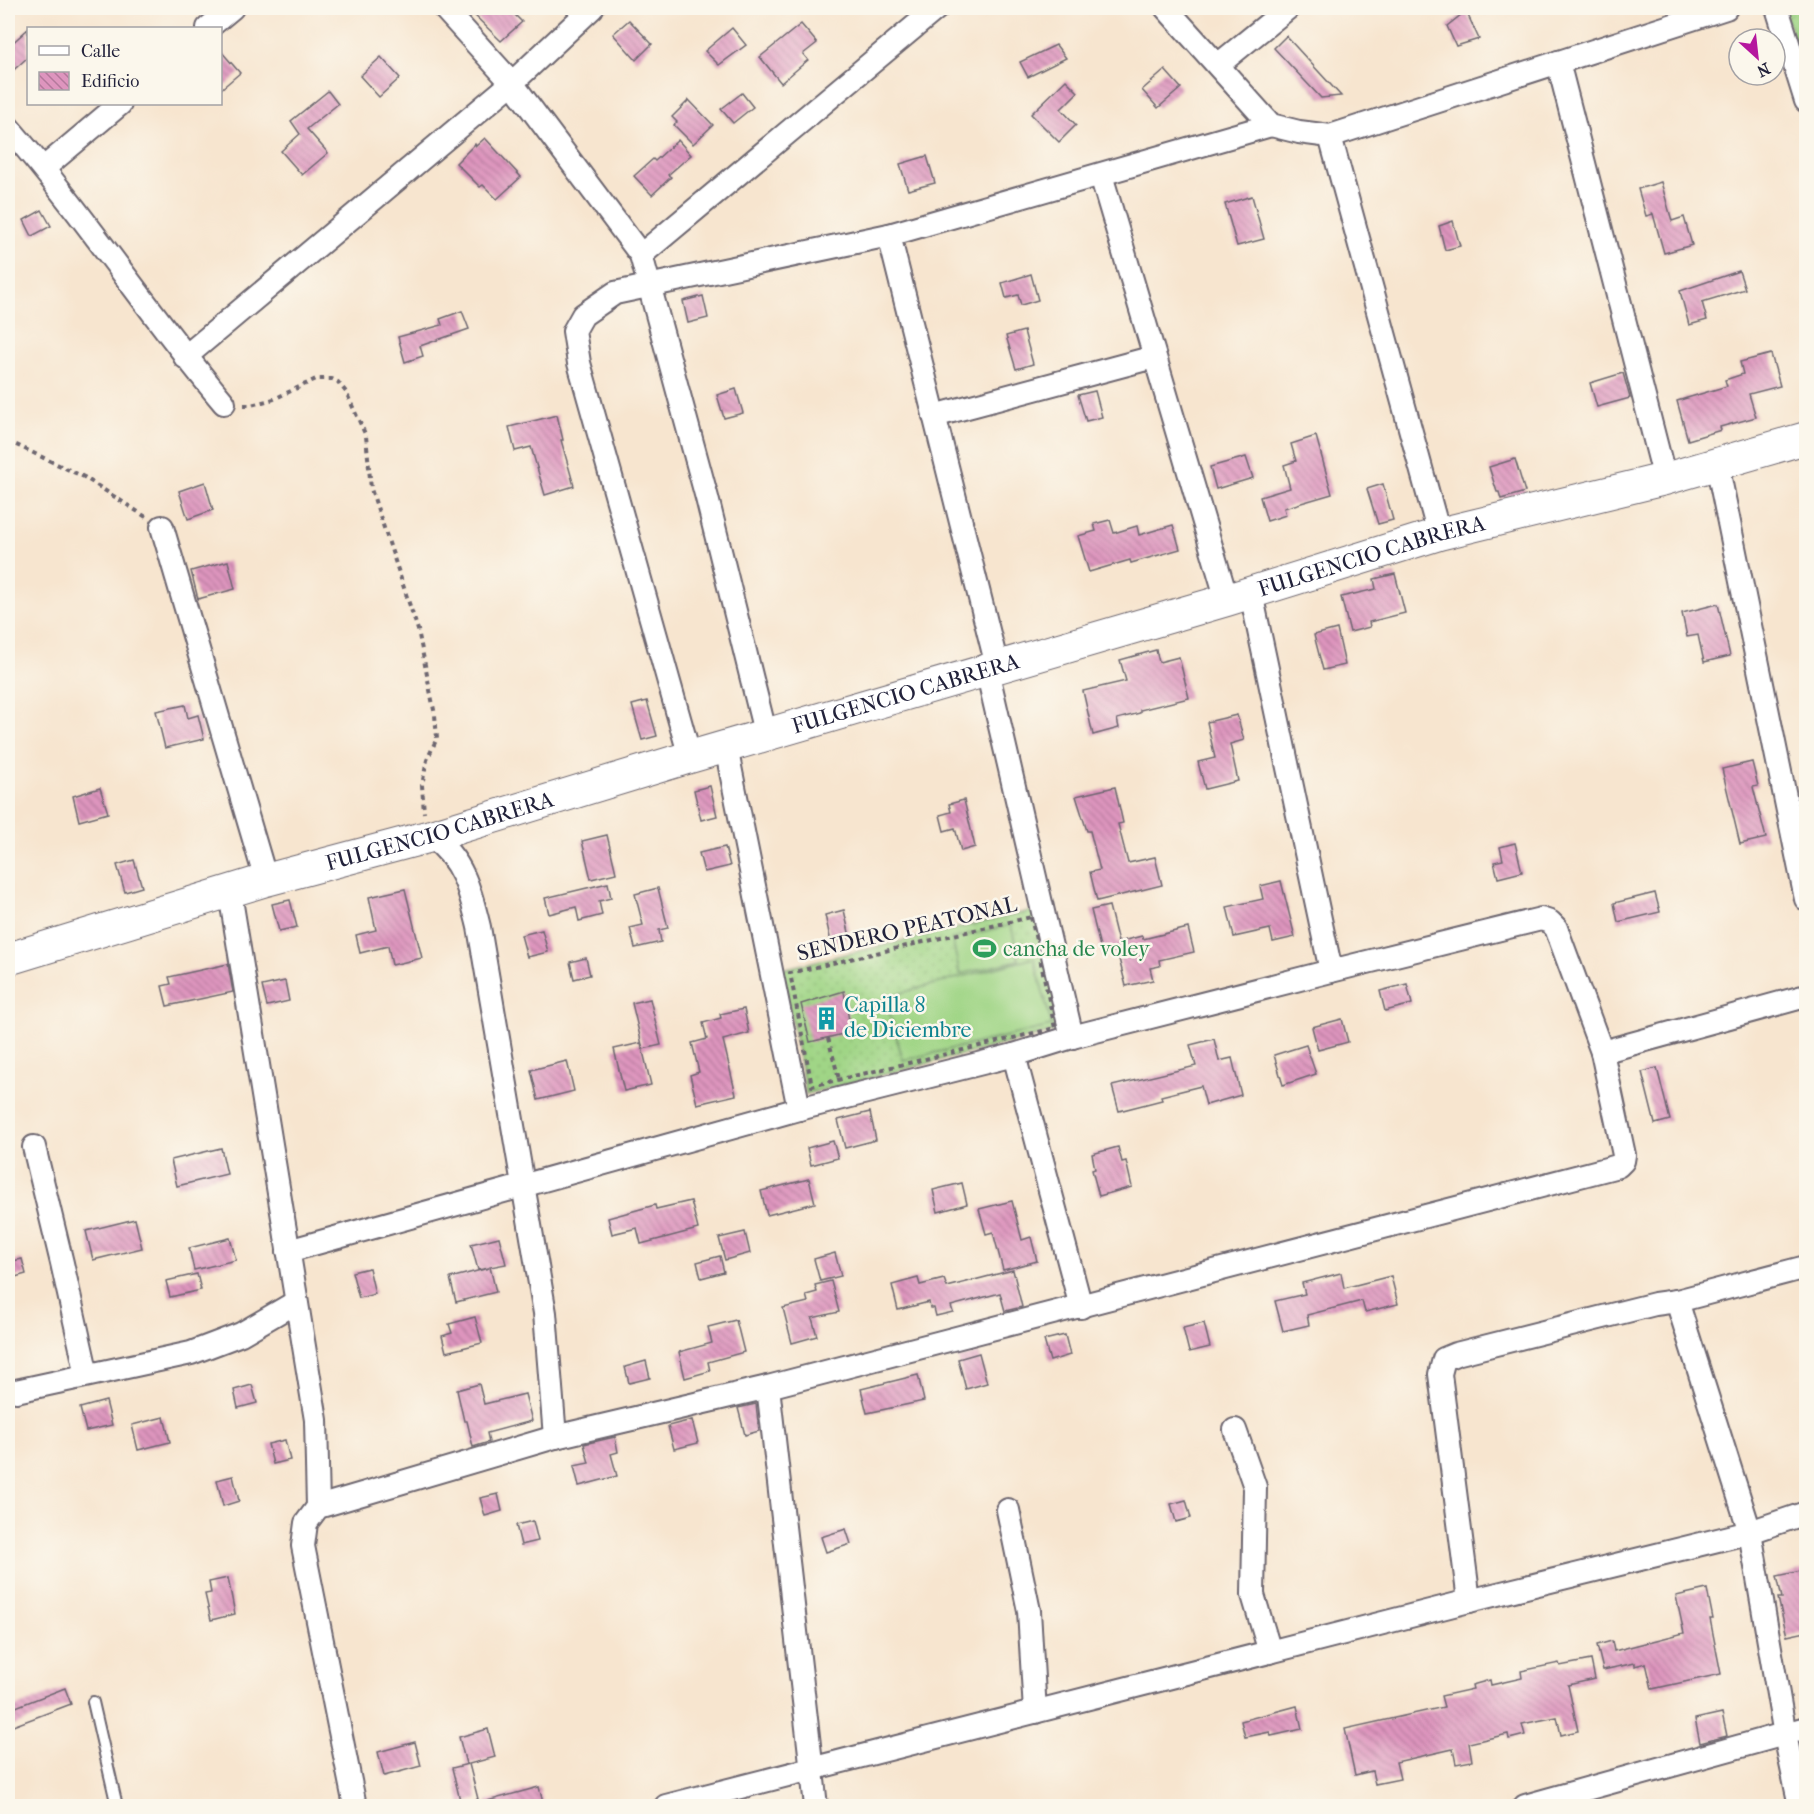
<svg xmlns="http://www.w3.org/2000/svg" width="1814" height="1814" viewBox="0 0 1814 1814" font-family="'IM FELL French Canon',serif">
  <defs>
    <pattern id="grass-dots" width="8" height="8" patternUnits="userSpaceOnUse" patternTransform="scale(1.5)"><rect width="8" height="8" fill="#a0d586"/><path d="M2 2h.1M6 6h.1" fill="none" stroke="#8ab775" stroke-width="1.8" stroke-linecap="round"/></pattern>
    <pattern id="building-back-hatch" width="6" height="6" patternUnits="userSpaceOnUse" patternTransform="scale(1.5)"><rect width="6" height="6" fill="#de95be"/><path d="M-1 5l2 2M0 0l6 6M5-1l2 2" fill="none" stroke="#b4799c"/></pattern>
  </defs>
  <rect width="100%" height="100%" fill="#fbf7ec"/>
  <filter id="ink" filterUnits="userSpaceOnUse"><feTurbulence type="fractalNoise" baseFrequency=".0167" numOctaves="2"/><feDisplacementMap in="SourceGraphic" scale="12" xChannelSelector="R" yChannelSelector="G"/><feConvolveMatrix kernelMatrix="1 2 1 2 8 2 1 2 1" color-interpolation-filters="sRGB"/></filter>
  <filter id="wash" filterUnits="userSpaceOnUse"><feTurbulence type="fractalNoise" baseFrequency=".008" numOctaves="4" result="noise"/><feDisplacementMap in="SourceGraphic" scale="24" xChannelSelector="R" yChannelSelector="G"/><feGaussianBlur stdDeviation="1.35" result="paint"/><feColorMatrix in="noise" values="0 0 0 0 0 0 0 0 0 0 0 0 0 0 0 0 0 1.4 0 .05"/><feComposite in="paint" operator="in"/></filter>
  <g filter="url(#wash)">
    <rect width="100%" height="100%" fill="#f7e5cf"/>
    <g fill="url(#grass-dots)" stroke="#617c60" stroke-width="1.5">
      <path d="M1783,8H1806V75Z"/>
      <path d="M1035,910L1061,1030L806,1094L782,969Z"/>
    </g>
    <g fill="#a0d586" stroke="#617c60" stroke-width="1.5">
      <path d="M1011,925L1019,960L960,974L952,939Z"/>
      <path d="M1034,958L1052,1026L903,1060L885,997Z"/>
    </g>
    <g id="blocks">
      <g fill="url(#building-back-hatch)">
        <path d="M467,8H508L522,22L501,41Z"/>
        <path d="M1466,11L1479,39L1456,46L1447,26Z"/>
        <path d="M629,20L652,44L636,60L613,34Z"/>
        <path d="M801,24L817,43L803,54L808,60L781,83L760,57Z"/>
        <path d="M732,28L746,45L719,65L705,51Z"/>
        <path d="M28,29V57L8,75V47Z"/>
        <path d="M1286,36L1341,96L1321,98L1274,48Z"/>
        <path d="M1056,45L1066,58L1028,77L1020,62Z"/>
        <path d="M220,50L240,73L220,90Z"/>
        <path d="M381,57L400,78L379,97L360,76Z"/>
        <path d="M1165,70L1181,88L1158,108L1142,90Z"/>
        <path d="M1066,80L1078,92L1061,109L1076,125L1059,142L1031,114Z"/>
        <path d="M328,91L338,104L307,129L328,153L302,175L281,151L300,134L291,121Z"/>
        <path d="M742,93L753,107L733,123L721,109Z"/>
        <path d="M689,100L713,125L693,144L674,125L677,122L672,117Z"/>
        <path d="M485,138L521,177L497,199L483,185L480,187L456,163L475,144L476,146Z"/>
        <path d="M678,140L691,155L668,175L671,177L652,195L634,176L653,159L655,161Z"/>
        <path d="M927,156L935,183L908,190L900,164Z"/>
        <path d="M1661,182L1672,221L1684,217L1692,245L1664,253L1653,214L1646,216L1638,189Z"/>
        <path d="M1252,196L1264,239L1237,246L1225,204Z"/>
        <path d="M42,210L51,226L32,236L24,220Z"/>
        <path d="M1453,221L1460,246L1445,250L1439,226Z"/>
        <path d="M1739,271L1745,289L1702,302L1707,320L1689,325L1680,291Z"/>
        <path d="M1031,274L1038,300L1021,305L1018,295L1006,298L1002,283Z"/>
        <path d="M703,296L708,318L688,323L683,301Z"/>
        <path d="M462,311L469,329L420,346L423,356L405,362L398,337L442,325L440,319Z"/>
        <path d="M1024,331L1033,364L1016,369L1006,336Z"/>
        <path d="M1771,354L1780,386L1749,394L1756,417L1720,427L1721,430L1688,440L1677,401L1727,386L1725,380L1743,374L1740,362Z"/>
        <path d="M1623,373L1630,398L1597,407L1590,383Z"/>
        <path d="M736,389L743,413L724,418L717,395Z"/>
        <path d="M1095,391L1102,417L1086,421L1078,395Z"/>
        <path d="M557,415L563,440H561L574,486L545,495L531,447L515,451L509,427Z"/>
        <path d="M1316,436L1332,494L1284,508L1286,515L1267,521L1260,497L1290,488L1284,465L1296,461L1291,444Z"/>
        <path d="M1246,457L1253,478L1216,489L1210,467Z"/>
        <path d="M1515,459L1525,492L1501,499L1499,492H1497L1489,467Z"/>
        <path d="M205,482L213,510L188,519L179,491Z"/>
        <path d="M1383,484L1393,520L1378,524L1367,489Z"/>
        <path d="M1110,520L1114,533L1137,526L1139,535L1173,525L1180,549L1131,563L1130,560L1089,572L1078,536L1096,531L1094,524Z"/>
        <path d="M228,561L235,589L198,599L191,571Z"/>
        <path d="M1395,574L1405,613L1369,622L1370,627L1350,632L1341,597L1376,589L1374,579Z"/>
        <path d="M1718,604L1730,656L1704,662L1698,635L1687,637L1682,613Z"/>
        <path d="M1337,629L1345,665L1323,670L1314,635Z"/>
        <path d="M1156,650L1159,662L1179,657L1189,698L1140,710V713L1117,719L1119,728L1093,735L1083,691L1126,681L1120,660Z"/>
        <path d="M647,701L657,736L642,740L632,705Z"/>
        <path d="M185,705L188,718L198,715L204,739L165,748L156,711Z"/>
        <path d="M1237,715L1244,740L1230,744L1238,781L1205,789L1198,762L1215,758L1207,722Z"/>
        <path d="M1752,762L1758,786L1753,787L1766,838L1740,844L1722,769Z"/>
        <path d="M710,786L717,816L701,820L694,790Z"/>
        <path d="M1115,787L1123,823L1118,824L1128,863L1155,857L1162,885L1097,901L1090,872L1100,870L1090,831H1087L1076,796Z"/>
        <path d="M100,788L108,813L79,821L73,796Z"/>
        <path d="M964,800L975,847L961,851L955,828L944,831L940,815L951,812L949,804Z"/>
        <path d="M607,835L616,873L591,879L582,841Z"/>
        <path d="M1515,843L1522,872L1498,878L1494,862L1503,860L1500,847Z"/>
        <path d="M725,847L730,866L704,872L699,853Z"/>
        <path d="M134,860L142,887L125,892L117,865Z"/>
        <path d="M1281,881L1295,937L1273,942L1270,929L1234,937L1227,907L1263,899L1260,886Z"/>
        <path d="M608,883L611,898L599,901L602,915L579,921L576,907L549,914L545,898Z"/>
        <path d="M658,888L668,928L659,930L661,942L635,948L630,928L643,925L635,894Z"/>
        <path d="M405,889L422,958L392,965L388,946L360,953L356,935L376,930L369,897Z"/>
        <path d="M1655,893L1660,912L1618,922L1614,903Z"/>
        <path d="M290,900L297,927L279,931L272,904Z"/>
        <path d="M1109,906L1118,942L1142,936L1143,939L1188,928L1194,952L1159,960L1160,966L1150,968L1153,980L1126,986L1117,951L1102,955L1091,910Z"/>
        <path d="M844,910L850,937L831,942L825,915Z"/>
        <path d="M542,930L548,952L527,957L521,935Z"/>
        <path d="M586,958L590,975L574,979L570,962Z"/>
        <path d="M228,964L233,992L167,1006L162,986L171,984L169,977Z"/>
        <path d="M285,981L289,1001L267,1006L262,986Z"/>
        <path d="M1407,984L1412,1004L1385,1011L1380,991Z"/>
        <path d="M844,991L851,1032L810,1042L801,1004Z"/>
        <path d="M650,999L661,1045L643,1049L632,1003Z"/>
        <path d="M744,1009L749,1033L723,1040L736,1095L697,1104L690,1075L699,1072L692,1043L707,1039L703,1023L721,1018L720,1014Z"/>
        <path d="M1342,1019L1348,1042L1318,1050L1312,1027Z"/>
        <path d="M1214,1039L1219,1061L1232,1058L1241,1095L1206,1105L1201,1086L1161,1096L1162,1100L1119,1111L1112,1086L1196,1066L1190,1045Z"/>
        <path d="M641,1043L651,1085L624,1091L614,1049Z"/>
        <path d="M1306,1045L1316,1074L1283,1085L1274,1055Z"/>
        <path d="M567,1061L574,1091L538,1100L531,1070Z"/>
        <path d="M1657,1068L1670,1120L1655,1124L1642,1072Z"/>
        <path d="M870,1112L876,1140L845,1148L838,1120Z"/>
        <path d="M833,1141L838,1158L811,1165L807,1148Z"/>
        <path d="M1118,1147L1122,1162L1126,1161L1132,1187L1099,1196L1092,1170L1095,1169L1092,1154Z"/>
        <path d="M221,1148L227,1174L177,1186L171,1160Z"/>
        <path d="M809,1179L815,1203L767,1215L761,1191Z"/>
        <path d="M962,1183L967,1204L938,1212L933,1190Z"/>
        <path d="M691,1201L698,1229L641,1244L637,1228L612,1234L608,1218L655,1205L656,1209Z"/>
        <path d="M1012,1201L1022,1240L1031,1237L1037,1261L1003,1270L993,1232L986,1234L979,1209Z"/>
        <path d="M135,1219L142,1248L93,1260L86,1231Z"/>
        <path d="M745,1232L750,1253L725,1260L719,1238Z"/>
        <path d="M499,1237L506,1264L490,1267L496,1292L456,1302L450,1278L489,1268L478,1270L471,1244Z"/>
        <path d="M230,1238L236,1260L194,1270L189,1248Z"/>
        <path d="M835,1253L841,1276L820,1281L814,1259Z"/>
        <path d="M720,1256L724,1272L701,1278L697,1262Z"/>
        <path d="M22,1259L26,1274L8,1279V1262Z"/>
        <path d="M369,1268L375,1294L359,1298L352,1272Z"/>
        <path d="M1013,1270L1022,1307L1005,1311L1000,1293L951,1306L953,1312L936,1316L934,1308H930L929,1302L898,1310L892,1285L918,1278L920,1285L944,1279L947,1287Z"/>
        <path d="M1341,1273L1344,1288L1391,1276L1398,1304L1365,1312L1362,1301L1307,1315L1309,1325L1283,1331L1275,1301L1305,1294L1302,1283Z"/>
        <path d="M197,1274L201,1290L170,1297L166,1281Z"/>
        <path d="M831,1281L839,1312L812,1318L817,1336L792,1343L783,1308L808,1302L806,1295L817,1292L815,1285Z"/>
        <path d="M475,1317L482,1343L446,1352L442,1336L452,1333L449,1324Z"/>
        <path d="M736,1320L744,1352L708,1362L710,1371L685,1378L679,1352L712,1343L708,1327Z"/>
        <path d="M1204,1323L1210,1347L1189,1352L1183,1328Z"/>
        <path d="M1065,1335L1070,1355L1050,1361L1044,1340Z"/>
        <path d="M979,1353L987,1383L966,1389L958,1359Z"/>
        <path d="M646,1361L650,1378L629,1383L625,1367Z"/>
        <path d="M918,1375L924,1401L867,1413L861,1389Z"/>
        <path d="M479,1384L484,1404L525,1394L532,1421L487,1433L489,1442L473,1447L467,1421H464L457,1390Z"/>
        <path d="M252,1385L257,1403L238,1408L234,1390Z"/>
        <path d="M106,1401L112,1425L86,1431L80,1408Z"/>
        <path d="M756,1404L759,1431L745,1435L738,1408Z"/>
        <path d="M164,1417L170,1442L138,1450L132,1425Z"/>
        <path d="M692,1420L698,1443L674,1449L668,1426Z"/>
        <path d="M615,1437L618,1452L611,1454L617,1476L579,1486L574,1466L589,1463L584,1444Z"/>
        <path d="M285,1440L290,1460L273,1464L268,1444Z"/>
        <path d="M233,1476L239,1501L223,1506L217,1480Z"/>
        <path d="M498,1494L502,1511L485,1516L480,1498Z"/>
        <path d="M1186,1500L1191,1518L1176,1522L1171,1504Z"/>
        <path d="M533,1521L538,1541L521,1545L516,1525Z"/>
        <path d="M846,1529L851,1544L826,1552L821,1537Z"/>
        <path d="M1806,1570V1632L1787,1636L1778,1598H1782L1777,1576Z"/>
        <path d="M228,1578L235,1614L211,1620L205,1594L211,1593L209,1582Z"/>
        <path d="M1707,1589L1713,1619H1710L1721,1674L1652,1689L1646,1663L1635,1666V1663L1603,1670L1597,1645L1612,1641L1614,1651L1684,1633L1676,1596Z"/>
        <path d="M1591,1660L1595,1679L1568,1685L1578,1731L1561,1735L1557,1717L1522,1724L1525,1735L1509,1739L1508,1734L1469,1743L1472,1761L1456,1764L1453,1749L1396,1762L1400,1779L1375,1784L1372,1771L1355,1775L1345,1729L1444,1707L1441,1696L1473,1689L1472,1685L1490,1680L1491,1685L1522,1678L1521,1671L1559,1663L1560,1666Z"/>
        <path d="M65,1688L71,1704L8,1728V1710Z"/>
        <path d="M1297,1706L1302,1729L1271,1736L1270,1732L1245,1737L1241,1721Z"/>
        <path d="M1722,1713L1727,1736L1700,1743L1695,1719Z"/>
        <path d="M488,1729L495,1757L469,1764L478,1799L461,1804L452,1768L468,1764H466L459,1737Z"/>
        <path d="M415,1742L421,1766L384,1776L378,1752Z"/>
        <path d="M539,1787L544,1806H487V1801Z"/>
      </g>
    </g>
  </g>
  <g filter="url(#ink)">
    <use href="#blocks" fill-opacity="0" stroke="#6d666f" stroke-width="1.5"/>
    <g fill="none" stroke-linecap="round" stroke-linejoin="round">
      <defs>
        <path id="service" d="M93,1702L117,1806"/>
        <g id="minor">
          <path d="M444,8L512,83L641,255L707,498L766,736"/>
          <path d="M1166,8L1271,125L1299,132L1330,136L1726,8"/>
          <path d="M1777,8L1806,101"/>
          <path d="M208,28L232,8"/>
          <path d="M1558,62L1665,479"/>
          <path d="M1218,65L1288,8"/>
          <path d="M8,127C85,215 149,314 224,403"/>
          <path d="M1330,136L1439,534"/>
          <path d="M44,168L120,104"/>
          <path d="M1101,175L1227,600"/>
          <path d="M889,235L997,666"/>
          <path d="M641,255L937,8"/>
          <path d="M185,357L512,83L592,8"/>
          <path d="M934,416L1154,357"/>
          <path d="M1717,464L1806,899"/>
          <path d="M162,527L266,880"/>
          <path d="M1251,593L1331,971"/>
          <path d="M987,670L1072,1037"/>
          <path d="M726,747L799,1109"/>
          <path d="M690,757L579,363L574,331L583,315L615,293L889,235L1271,125"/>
          <path d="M431,836C463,860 470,890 479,927L545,1313L555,1437"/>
          <path d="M230,893L316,1420L318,1507"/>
          <path d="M1602,1052L1806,996"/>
          <path d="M1014,1055L1081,1307"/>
          <path d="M34,1147L62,1263L87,1375"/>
          <path d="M288,1251L799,1109L1014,1055L1072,1037L1331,971L1541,919L1550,922L1556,928L1602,1052L1624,1155L1623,1161L1618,1166L768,1387L555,1437L318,1507L306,1523L303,1546L355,1806"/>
          <path d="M1677,1301L1806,1267"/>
          <path d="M768,1387L816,1806"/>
          <path d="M16,1391L191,1353L241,1334L296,1302"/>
          <path d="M1235,1430L1255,1487L1253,1595L1270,1652"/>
          <path d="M1008,1510L1029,1611L1035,1712"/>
          <path d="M1469,1601L1440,1374L1444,1359L1456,1354L1655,1304L1677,1301L1750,1532L1785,1735L1800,1806"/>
          <path d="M666,1806L1469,1601L1750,1532L1806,1513"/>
          <path d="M1525,1806L1806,1728"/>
        </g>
        <g id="secondary">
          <path id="s1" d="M8,959L266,880L431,836L690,757L1227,600L1439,534L1665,479L1806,438"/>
        </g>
      </defs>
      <use href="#service" stroke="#6d666f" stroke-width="14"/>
      <use href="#minor" stroke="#6d666f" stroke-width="26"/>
      <use href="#secondary" stroke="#6d666f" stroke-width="34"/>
      <g stroke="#6d666f" stroke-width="4" stroke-dasharray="4.5 4.5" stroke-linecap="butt">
        <path d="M244,405H251L274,399L316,379H332L338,382L346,392L366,436L371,489L418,630L435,715L437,738L427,760L422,785L424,813"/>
        <path d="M8,441L84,477L146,517"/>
        <path d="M1031,917L1055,1028L812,1086L790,973Z"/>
        <path d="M828,1038L839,1079"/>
      </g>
      <use href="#service" stroke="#fff" stroke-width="10"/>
      <use href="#minor" stroke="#fff" stroke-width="22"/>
      <use href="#secondary" stroke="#fff" stroke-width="32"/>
    </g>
  </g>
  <defs>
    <symbol id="stadium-bare" viewBox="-9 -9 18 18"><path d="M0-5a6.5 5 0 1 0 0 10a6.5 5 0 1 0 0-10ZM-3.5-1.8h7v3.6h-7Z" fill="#2e9e5b" stroke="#fbf7ec" stroke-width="2.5" paint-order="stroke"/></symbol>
    <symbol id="building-bare" viewBox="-9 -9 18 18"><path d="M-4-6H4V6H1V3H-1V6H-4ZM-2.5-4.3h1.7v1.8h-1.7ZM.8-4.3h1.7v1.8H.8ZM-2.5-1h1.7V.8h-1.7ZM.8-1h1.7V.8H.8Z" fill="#0f9aa8" stroke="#fbf7ec" stroke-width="2.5" paint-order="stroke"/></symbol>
  </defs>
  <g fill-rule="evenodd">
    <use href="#stadium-bare" x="968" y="932" width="33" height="33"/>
    <use href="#building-bare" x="810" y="1002" width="33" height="33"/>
  </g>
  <g text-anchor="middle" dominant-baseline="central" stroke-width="5" stroke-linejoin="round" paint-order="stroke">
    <g font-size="22" fill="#22223b" stroke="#fbf7ec">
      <text stroke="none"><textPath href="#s1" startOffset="1422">FULGENCIO CABRERA</textPath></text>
      <text stroke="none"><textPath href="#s1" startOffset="936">FULGENCIO CABRERA</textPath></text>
      <text stroke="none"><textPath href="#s1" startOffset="450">FULGENCIO CABRERA</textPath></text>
      <text transform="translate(907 929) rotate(-13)">SENDERO PEATONAL</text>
    </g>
    <g font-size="22" fill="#27864d" stroke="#fbf7ec" text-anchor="start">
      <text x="1003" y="949">cancha de voley</text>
    </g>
    <g font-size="22" fill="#0d838f" stroke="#fbf7ec" text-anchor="start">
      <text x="844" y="1005">Capilla 8<tspan x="844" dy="25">de Diciembre</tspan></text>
    </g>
  </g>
  <rect width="1814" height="1814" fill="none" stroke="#fbf7ec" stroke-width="30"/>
  <rect x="27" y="27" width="195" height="78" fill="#fbf7ec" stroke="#a4a2a5" stroke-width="1.5"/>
  <rect x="39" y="46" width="30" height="9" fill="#ffffff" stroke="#a4a2a5" stroke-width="1.5"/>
  <text x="81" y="57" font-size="18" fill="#22223b">Calle</text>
  <rect x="39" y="72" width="30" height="18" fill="url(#building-back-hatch)" stroke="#a4a2a5" stroke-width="1.5"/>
  <text x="81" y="87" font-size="18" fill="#22223b">Edificio</text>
  <g transform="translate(1757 57) rotate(153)"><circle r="28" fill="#fbf7ec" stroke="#a4a2a5" stroke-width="1.5"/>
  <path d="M0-4.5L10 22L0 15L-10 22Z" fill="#b5179e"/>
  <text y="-9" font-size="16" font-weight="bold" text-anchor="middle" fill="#22223b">N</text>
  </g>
</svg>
